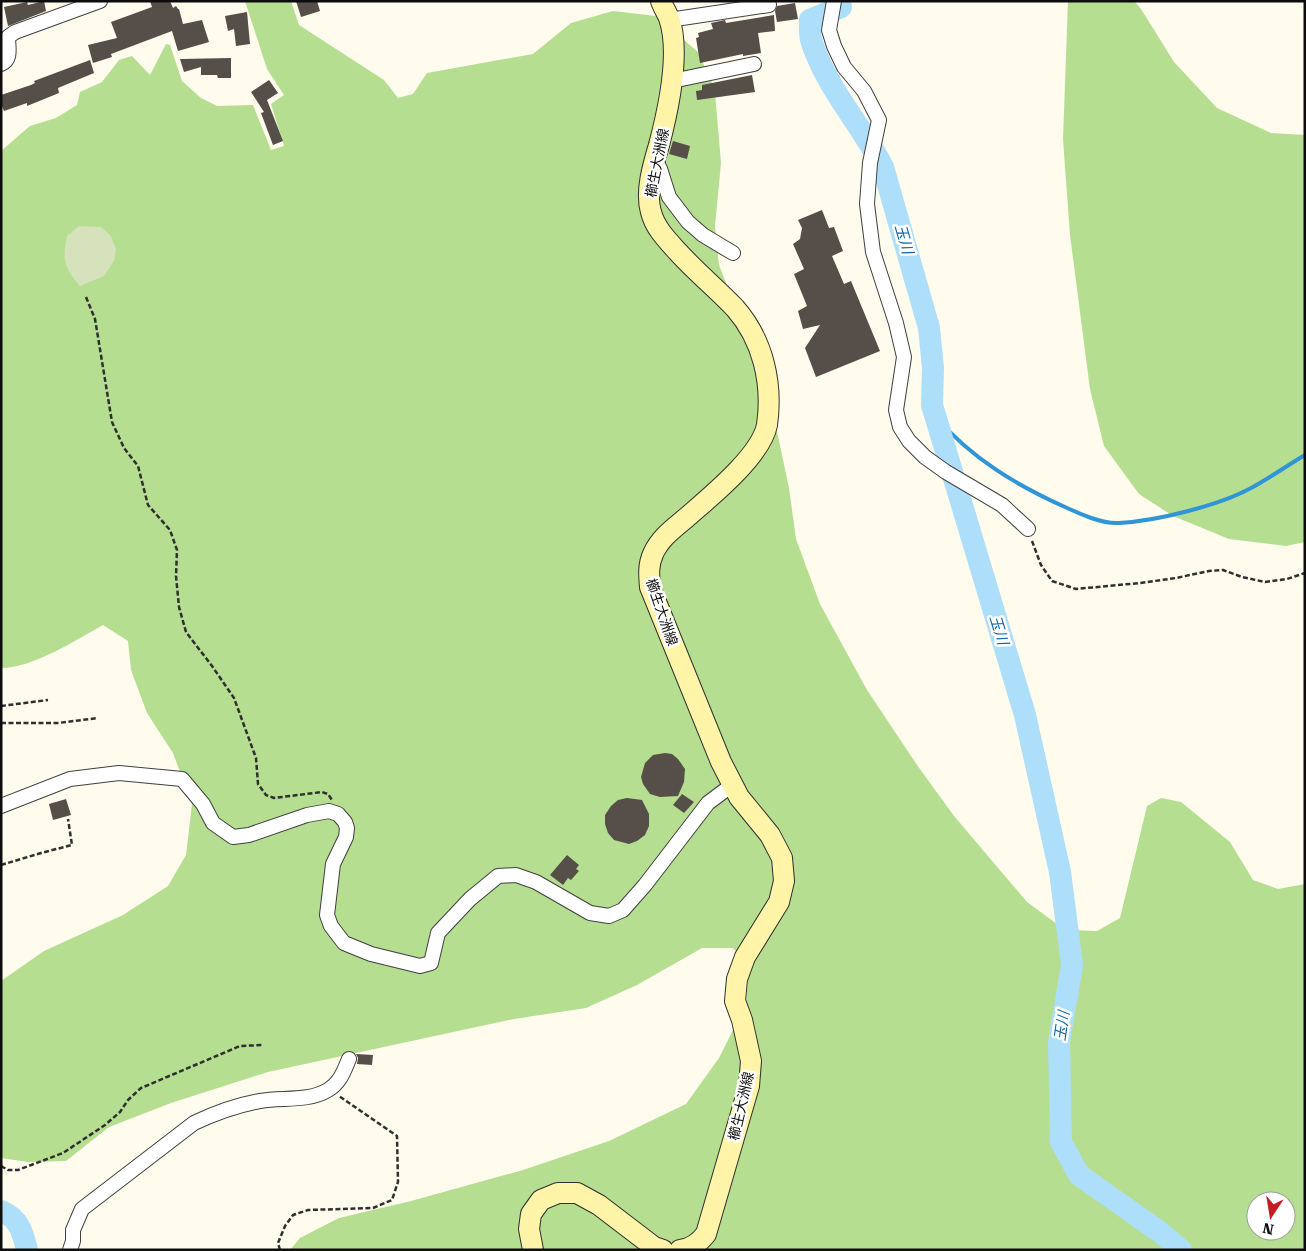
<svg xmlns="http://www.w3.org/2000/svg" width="1306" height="1251" viewBox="0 0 1306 1251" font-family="'Roboto Serif','Noto Sans JP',serif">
  <rect width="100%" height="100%" fill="#fffbed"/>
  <g fill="#b5de91" fill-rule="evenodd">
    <path d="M245,1H291L299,25L384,80L398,98L413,94L427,73L533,54L571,23L613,11L656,16L698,52L712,83L715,93L721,163L715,226L719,265L754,355L775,422L789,488L796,539L820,604L867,690L917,765L954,816L1027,902L1065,930L1097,931L1120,918L1147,806L1161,798L1181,802L1230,842L1253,880L1278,889L1305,884V1250H290L300,1238L339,1218L411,1201L523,1170L609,1141L686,1104L719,1058L746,1004L749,967L733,948H702L637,985L586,1008L514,1019L268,1072L171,1103L109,1127L66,1161L28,1162L1,1158V981L44,951L123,915L168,886L186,855L192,804L173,753L147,713L131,670L128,641L103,625C76,640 33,668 1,668V151L30,126L56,118L77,105L80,92L102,82L119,60L132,56L150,75L166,44L170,45L182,81L201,98L217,106L253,105L271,150L284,146L271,104L284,95L267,69ZM1256,1201H1286V1231H1256Z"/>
    <path d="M1068,1H1134L1141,9L1174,62L1217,108L1271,133L1305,135V542L1286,546L1229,539L1173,516L1139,494L1104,446L1090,389L1070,235L1063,139Z"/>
  </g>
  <path fill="#d6e2bc" d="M79,226L101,227L111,236L116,249L114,261L104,276L80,286C64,269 62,258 67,236Z"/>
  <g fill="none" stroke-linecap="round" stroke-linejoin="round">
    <path stroke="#2f95d7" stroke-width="4" d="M936,417C971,458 1016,485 1065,507C1080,514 1102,524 1119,523C1157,521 1221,505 1253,487C1271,477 1288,465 1305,455"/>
    <g stroke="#addefa" stroke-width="22">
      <path d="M840,1L841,7L810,20C810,27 809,36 812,43C827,88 861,125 883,167L929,328L933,368L932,405L1025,715L1060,872L1072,965L1059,1042L1061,1142L1079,1175L1160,1232L1181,1250"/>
      <path d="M1,1211C19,1218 23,1233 27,1250"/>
    </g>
  </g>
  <g fill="#564e48">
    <path d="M44,1L46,11L8,26L4,7L27,2L28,5Z"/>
    <path d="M150,1H170L173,8L176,6L178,9H179L183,24L202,20L209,42L178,51L172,31L111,54L112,57L93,63L88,45L117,38L111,22L152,7Z"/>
    <path d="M296,1H317L320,11L301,17Z"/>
    <path d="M795,3L798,19L777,22L775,11L777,6Z"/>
    <path d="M247,12L250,44L236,46L234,29L228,31L225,16Z"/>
    <path d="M774,15L775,31L758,33L761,53L743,56V54L700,63L696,38L699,37L698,33L713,29L711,23L725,20L726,23Z"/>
    <path d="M231,58V78H218L217,75H201V67L184,72L180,59Z"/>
    <path d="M90,60L94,73L58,88L59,93L27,106V103L4,111L1,104V95L31,85L35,83L34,81Z"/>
    <path d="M752,75L755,92L697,100L696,91L702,90V85Z"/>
    <path d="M269,80L278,93L267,100L283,141L273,145L261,113L264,112L251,92Z"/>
    <path d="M673,141L690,146L687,159L669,154Z"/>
    <path d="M822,210L829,228L834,227L843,251L832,256L844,284L851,281L880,351L816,377L805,348L820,325L803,329L798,311L807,306L794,274L804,269L793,244L800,239L802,228L798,220Z"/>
    <path d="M665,753L672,754L678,759L685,769L684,782L678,796L660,797L650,794L643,784L641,777L645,763L653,755Z"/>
    <path d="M682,794L694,802L684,813L673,805Z"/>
    <path d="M627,798L642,800L649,814V826L645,835L637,841L629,844L614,840L608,833L605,824V815L611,806L618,800Z"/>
    <path d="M66,799L71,815L53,820L49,804Z"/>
    <path d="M567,855L579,865L576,869L579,871L571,880L568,878L563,885L550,875Z"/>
    <path d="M356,1054L373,1055L372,1065L357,1064L358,1058Z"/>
  </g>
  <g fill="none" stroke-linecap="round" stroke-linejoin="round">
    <defs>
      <g id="street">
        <path d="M834,1L829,30L834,46L844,67L864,91L879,120L870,163L867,204L873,252L896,323L904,357L896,410L900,427L909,441L925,457L946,472L1002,505L1028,529"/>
        <path d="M669,20L769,5L768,1"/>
        <path d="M1,64C12,60 8,47 8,37L15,32L100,1"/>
        <path d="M672,81L754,64"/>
        <path d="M655,160L660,169L669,197L688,222L703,235L733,253"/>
        <path d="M1,806L70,779L119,773L182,779L203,804L213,823L233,837L249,835L307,815L329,811L338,814L345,822L347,828L346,837L333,864L327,915L331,926L344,943L371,954L420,966L431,963L438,933L470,899L498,876L516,875L536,882L590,913L609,916L623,910L645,885L708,803L732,785"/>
        <path d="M70,1250L73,1241V1230L82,1209L194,1123C215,1113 237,1105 260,1101C282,1097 308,1102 328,1090C340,1083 344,1071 349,1059"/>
      </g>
      <g id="secondary">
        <path d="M661,1C663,7 667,13 669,18C681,53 668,111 659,145C653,165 645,192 651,212C655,228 667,240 678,252C696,272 717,289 735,308C763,340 773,383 767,425C761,456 710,497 686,518C674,528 660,538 653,554C648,565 649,575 650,587L721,762L739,797L770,835L782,858L784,881L779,902L745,957L737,979L735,1001L742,1020L751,1061L749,1086L706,1234C699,1243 691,1249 680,1250"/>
        <path d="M533,1250L529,1229L531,1214L541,1200L558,1193H577L599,1205L654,1247L663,1250"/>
      </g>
    </defs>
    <use href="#street" stroke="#404040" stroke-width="16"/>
    <use href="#secondary" stroke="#2f2f2f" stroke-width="22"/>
    <g stroke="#2f2f2f" stroke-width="2.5" stroke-dasharray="5 2.5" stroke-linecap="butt">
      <path d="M86,297L95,319L112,422L124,448L138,466L148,505L170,530L177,550L176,576L179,607L186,632L212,666L234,698L256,758L258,784L266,795L274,798L322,792L328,794L332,800"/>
      <path d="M1032,541L1041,565L1052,581L1076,589L1140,583L1176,578L1209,571L1223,570L1242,577L1265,582L1287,579L1305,573"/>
      <path d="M1,706L48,700"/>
      <path d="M1,723H58L98,718"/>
      <path d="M1,865L41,853L72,845L68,819"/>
      <path d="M1,1166L8,1170H18L63,1153L105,1125L120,1112L128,1100L141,1088L240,1046L263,1045"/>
      <path d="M280,1250L278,1243L285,1226L293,1215L308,1210L373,1208L392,1200L398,1182L397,1136L339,1096"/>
    </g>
    <use href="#street" stroke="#fff" stroke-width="14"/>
    <use href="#secondary" stroke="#fff4a8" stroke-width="20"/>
  </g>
  <g text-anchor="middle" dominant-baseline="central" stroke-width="5" stroke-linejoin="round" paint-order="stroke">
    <g font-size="14" fill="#0d0d0d" stroke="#fff">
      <text transform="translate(657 163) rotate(-79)">櫛生大洲線</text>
      <text transform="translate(662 612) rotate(71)">櫛生大洲線</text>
      <text transform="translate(741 1106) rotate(-77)">櫛生大洲線</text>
    </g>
    <g font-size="15" font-style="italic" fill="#0d65a7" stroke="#fff">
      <text transform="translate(904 239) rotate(74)">玉川</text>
      <text transform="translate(999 630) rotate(73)">玉川</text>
      <text transform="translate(1062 1026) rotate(-82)">玉川</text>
    </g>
  </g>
  <rect width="1306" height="1251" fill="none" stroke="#0d0d0d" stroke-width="5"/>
  <g transform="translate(1271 1216) rotate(192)"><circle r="24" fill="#ffffff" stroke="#9e9e9e"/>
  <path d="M0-4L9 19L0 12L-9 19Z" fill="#c61b25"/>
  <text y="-8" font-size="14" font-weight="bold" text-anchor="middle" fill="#0d0d0d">N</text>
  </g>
</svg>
